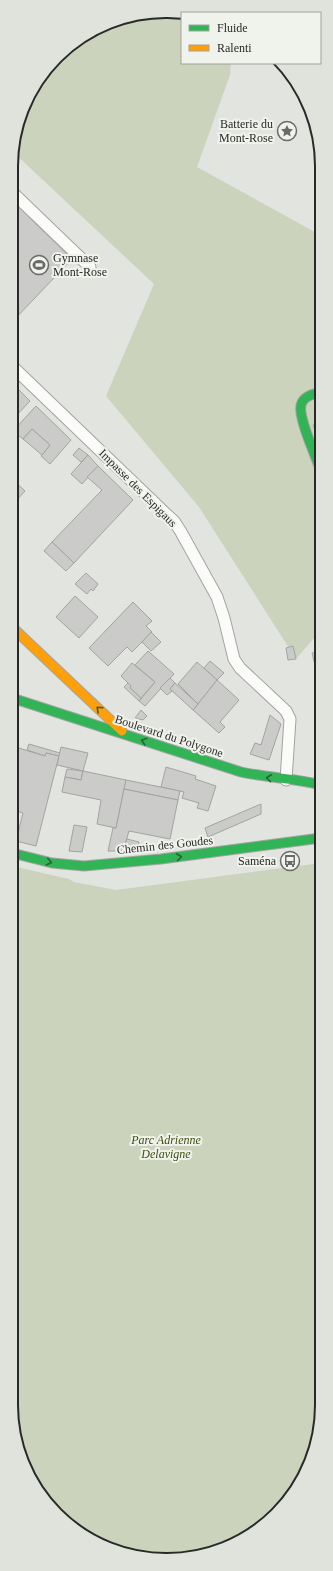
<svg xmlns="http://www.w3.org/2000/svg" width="333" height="1571" viewBox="0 0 333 1571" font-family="'Times New Roman',serif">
  <rect width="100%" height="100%" fill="#e2e4e0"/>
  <g fill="#ccd3bc">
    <path d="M187,12L189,13H182V63H231L230,75L197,167L322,236L321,630L296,659L199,507L106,396L154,284L12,151V146L32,89L72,43L126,16Z"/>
    <path d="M321,863V1425L301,1482L269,1522L217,1552L157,1560L98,1544L56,1514L23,1464L11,1404L12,866L69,879L74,882L116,890Z"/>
  </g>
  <g fill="#cbccc9" stroke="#a2a4a1">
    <path d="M15,198L24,206L21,209L72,259L12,322V201Z"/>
    <path d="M12,383L30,401L12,420Z"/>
    <path d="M36,406L71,440L50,464L41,456L50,445L32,429L23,439L13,431Z"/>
    <path d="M321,422V446L313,425Z"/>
    <path d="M32,429L50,445L42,455L23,439Z"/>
    <path d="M79,448L88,455L81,462L73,455Z"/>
    <path d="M88,455L98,466L82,484L71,474Z"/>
    <path d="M98,466L133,500L74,563L52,542L102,490L87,477Z"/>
    <path d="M12,479L25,491L12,505Z"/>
    <path d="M52,542L74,563L66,571L44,551Z"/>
    <path d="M86,573L98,584L93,591L91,589L87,594L75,584Z"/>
    <path d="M75,596L98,617L79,638L56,617Z"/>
    <path d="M133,602L152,621L146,626L152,632L132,652L127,647L108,666L89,648Z"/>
    <path d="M151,632L161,642L151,651L142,642Z"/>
    <path d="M293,646L296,659L288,660L286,648Z"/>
    <path d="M148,651L174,674L145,706L139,701L155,682L135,665Z"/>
    <path d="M321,651V681L319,682L312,653Z"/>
    <path d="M210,661L224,673L217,680L204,668Z"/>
    <path d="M197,662L217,680L198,704L178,684Z"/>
    <path d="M132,663L155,682L141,698L130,688L131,686L121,676Z"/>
    <path d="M170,678L175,683L170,689L172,691L167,695L160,688Z"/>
    <path d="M217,680L239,700L220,722L225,727L219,733L193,710Z"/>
    <path d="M128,683L131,686L130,688L141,698L139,701L124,687Z"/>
    <path d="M175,683L198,704L193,710L170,689Z"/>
    <path d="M141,710L147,716L143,720L135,718Z"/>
    <path d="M270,715L281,724L269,760L250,754L255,743L261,745Z"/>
    <path d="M29,744L60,753L59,756L46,753L45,756L27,750Z"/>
    <path d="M12,746L45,756L46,753L59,756L36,846L16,841L23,813L12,810Z"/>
    <path d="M61,747L88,753L83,771L57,765Z"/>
    <path d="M166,767L196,776L195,779L216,786L208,811L197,808L199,803L182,798L184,792L161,787Z"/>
    <path d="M67,769L83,771L81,780L65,777Z"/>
    <path d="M83,771L126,780L116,828L97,824L101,800L62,792L65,777L81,780Z"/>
    <path d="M126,780L180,791L178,800L124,789Z"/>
    <path d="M124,789L178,800L170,839L129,831L123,851H108L113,828H116Z"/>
    <path d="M261,804V814L208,837L205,828Z"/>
    <path d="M74,825L87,827L82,852L69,851Z"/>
    <path d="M127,839L139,842L137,850L123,851Z"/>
  </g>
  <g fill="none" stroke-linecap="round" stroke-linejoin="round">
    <defs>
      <g id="lane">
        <path d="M12,192L90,267"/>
        <path d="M12,366L164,512L174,521L181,532L217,597L224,618L234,659L240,668L286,711L290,719L286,780"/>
      </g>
      <g id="fast">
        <path d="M321,393C313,393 303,397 301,405C298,418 316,457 321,471"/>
        <path d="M12,698L241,772C268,778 295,778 321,785"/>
        <path d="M12,853L52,863L84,866L161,859L321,838"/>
      </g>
      <path id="slow" d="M12,627L122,731"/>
    </defs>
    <use href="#lane" stroke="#a3a4a2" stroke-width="13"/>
    <use href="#fast" stroke="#a3a4a2" stroke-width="11"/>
    <use href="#slow" stroke="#a3a4a2" stroke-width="11"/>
    <use href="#lane" stroke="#fbfbfa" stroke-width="11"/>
    <use href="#fast" stroke="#30b455" stroke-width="9"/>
    <use href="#slow" stroke="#ff9f0a" stroke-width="9"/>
  </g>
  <defs><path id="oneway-chevron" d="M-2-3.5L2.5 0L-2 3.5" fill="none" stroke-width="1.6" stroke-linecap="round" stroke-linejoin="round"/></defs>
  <g stroke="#2c613a">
    <use href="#oneway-chevron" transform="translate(99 709) rotate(-137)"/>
    <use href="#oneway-chevron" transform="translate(144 741) rotate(-163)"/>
    <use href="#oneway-chevron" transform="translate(269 778) rotate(-173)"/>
    <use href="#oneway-chevron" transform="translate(179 857) rotate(-7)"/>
    <use href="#oneway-chevron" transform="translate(49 862) rotate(12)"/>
  </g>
  <defs>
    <symbol id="sight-ring" viewBox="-11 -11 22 22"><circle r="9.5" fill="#f0f2ec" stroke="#6a6b68" stroke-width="1.5"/><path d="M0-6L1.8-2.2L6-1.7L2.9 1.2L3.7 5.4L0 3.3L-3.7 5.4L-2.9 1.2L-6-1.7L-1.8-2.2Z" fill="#6a6b68"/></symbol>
    <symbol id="stadium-ring" viewBox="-11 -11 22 22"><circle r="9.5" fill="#f0f2ec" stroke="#6a6b68" stroke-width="1.5"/><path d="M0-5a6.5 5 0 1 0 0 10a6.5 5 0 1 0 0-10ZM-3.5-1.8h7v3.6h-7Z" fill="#6a6b68"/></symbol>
    <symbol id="bus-ring" viewBox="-11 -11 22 22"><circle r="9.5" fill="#f0f2ec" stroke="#6a6b68" stroke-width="1.5"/><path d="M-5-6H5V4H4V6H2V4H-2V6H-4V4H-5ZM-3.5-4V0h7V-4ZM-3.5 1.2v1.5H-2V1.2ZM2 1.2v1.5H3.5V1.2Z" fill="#6a6b68"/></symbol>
  </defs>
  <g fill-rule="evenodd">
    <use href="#sight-ring" x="276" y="120" width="22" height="22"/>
    <use href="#stadium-ring" x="28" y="254" width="22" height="22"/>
    <use href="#bus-ring" x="279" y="850" width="22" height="22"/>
  </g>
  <g text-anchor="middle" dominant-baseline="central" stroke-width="4" stroke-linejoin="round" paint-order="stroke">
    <g font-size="12" fill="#292a28" stroke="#f0f2ec" text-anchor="end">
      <text x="273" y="124">Batterie du<tspan x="273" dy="14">Mont-Rose</tspan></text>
      <text x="53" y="258" text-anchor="start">Gymnase<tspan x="53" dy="14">Mont-Rose</tspan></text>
      <text x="276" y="861">Saména</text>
    </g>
    <g font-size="12" fill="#292a28" stroke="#f0f2ec">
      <text transform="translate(138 488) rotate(45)">Impasse des Espigaus</text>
      <text transform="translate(169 736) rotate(18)">Boulevard du Polygone</text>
      <text transform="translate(165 845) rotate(-6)">Chemin des Goudes</text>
    </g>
    <g font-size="12" font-style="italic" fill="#3f4c08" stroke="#f0f2ec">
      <text x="166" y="1140">Parc Adrienne<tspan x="166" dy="14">Delavigne</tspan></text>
    </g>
  </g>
  <path d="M0 0H333V1571H0ZM166 18H167A148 148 0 0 1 315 166V1405A148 148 0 0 1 167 1553H166A148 148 0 0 1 18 1405V166A148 148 0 0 1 166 18Z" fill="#e0e2dc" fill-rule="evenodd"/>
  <path fill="none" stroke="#292a28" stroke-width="2" d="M166 18H167A148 148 0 0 1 315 166V1405A148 148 0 0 1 167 1553H166A148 148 0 0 1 18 1405V166A148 148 0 0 1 166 18Z"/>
  <rect x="181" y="12" width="140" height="52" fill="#f0f2ec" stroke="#a0a29e"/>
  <rect x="189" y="25" width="20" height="6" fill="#30b455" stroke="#a0a29e"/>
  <text x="217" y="32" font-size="12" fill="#292a28">Fluide</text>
  <rect x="189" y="45" width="20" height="6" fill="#ff9f0a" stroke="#a0a29e"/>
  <text x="217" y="52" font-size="12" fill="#292a28">Ralenti</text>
</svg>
